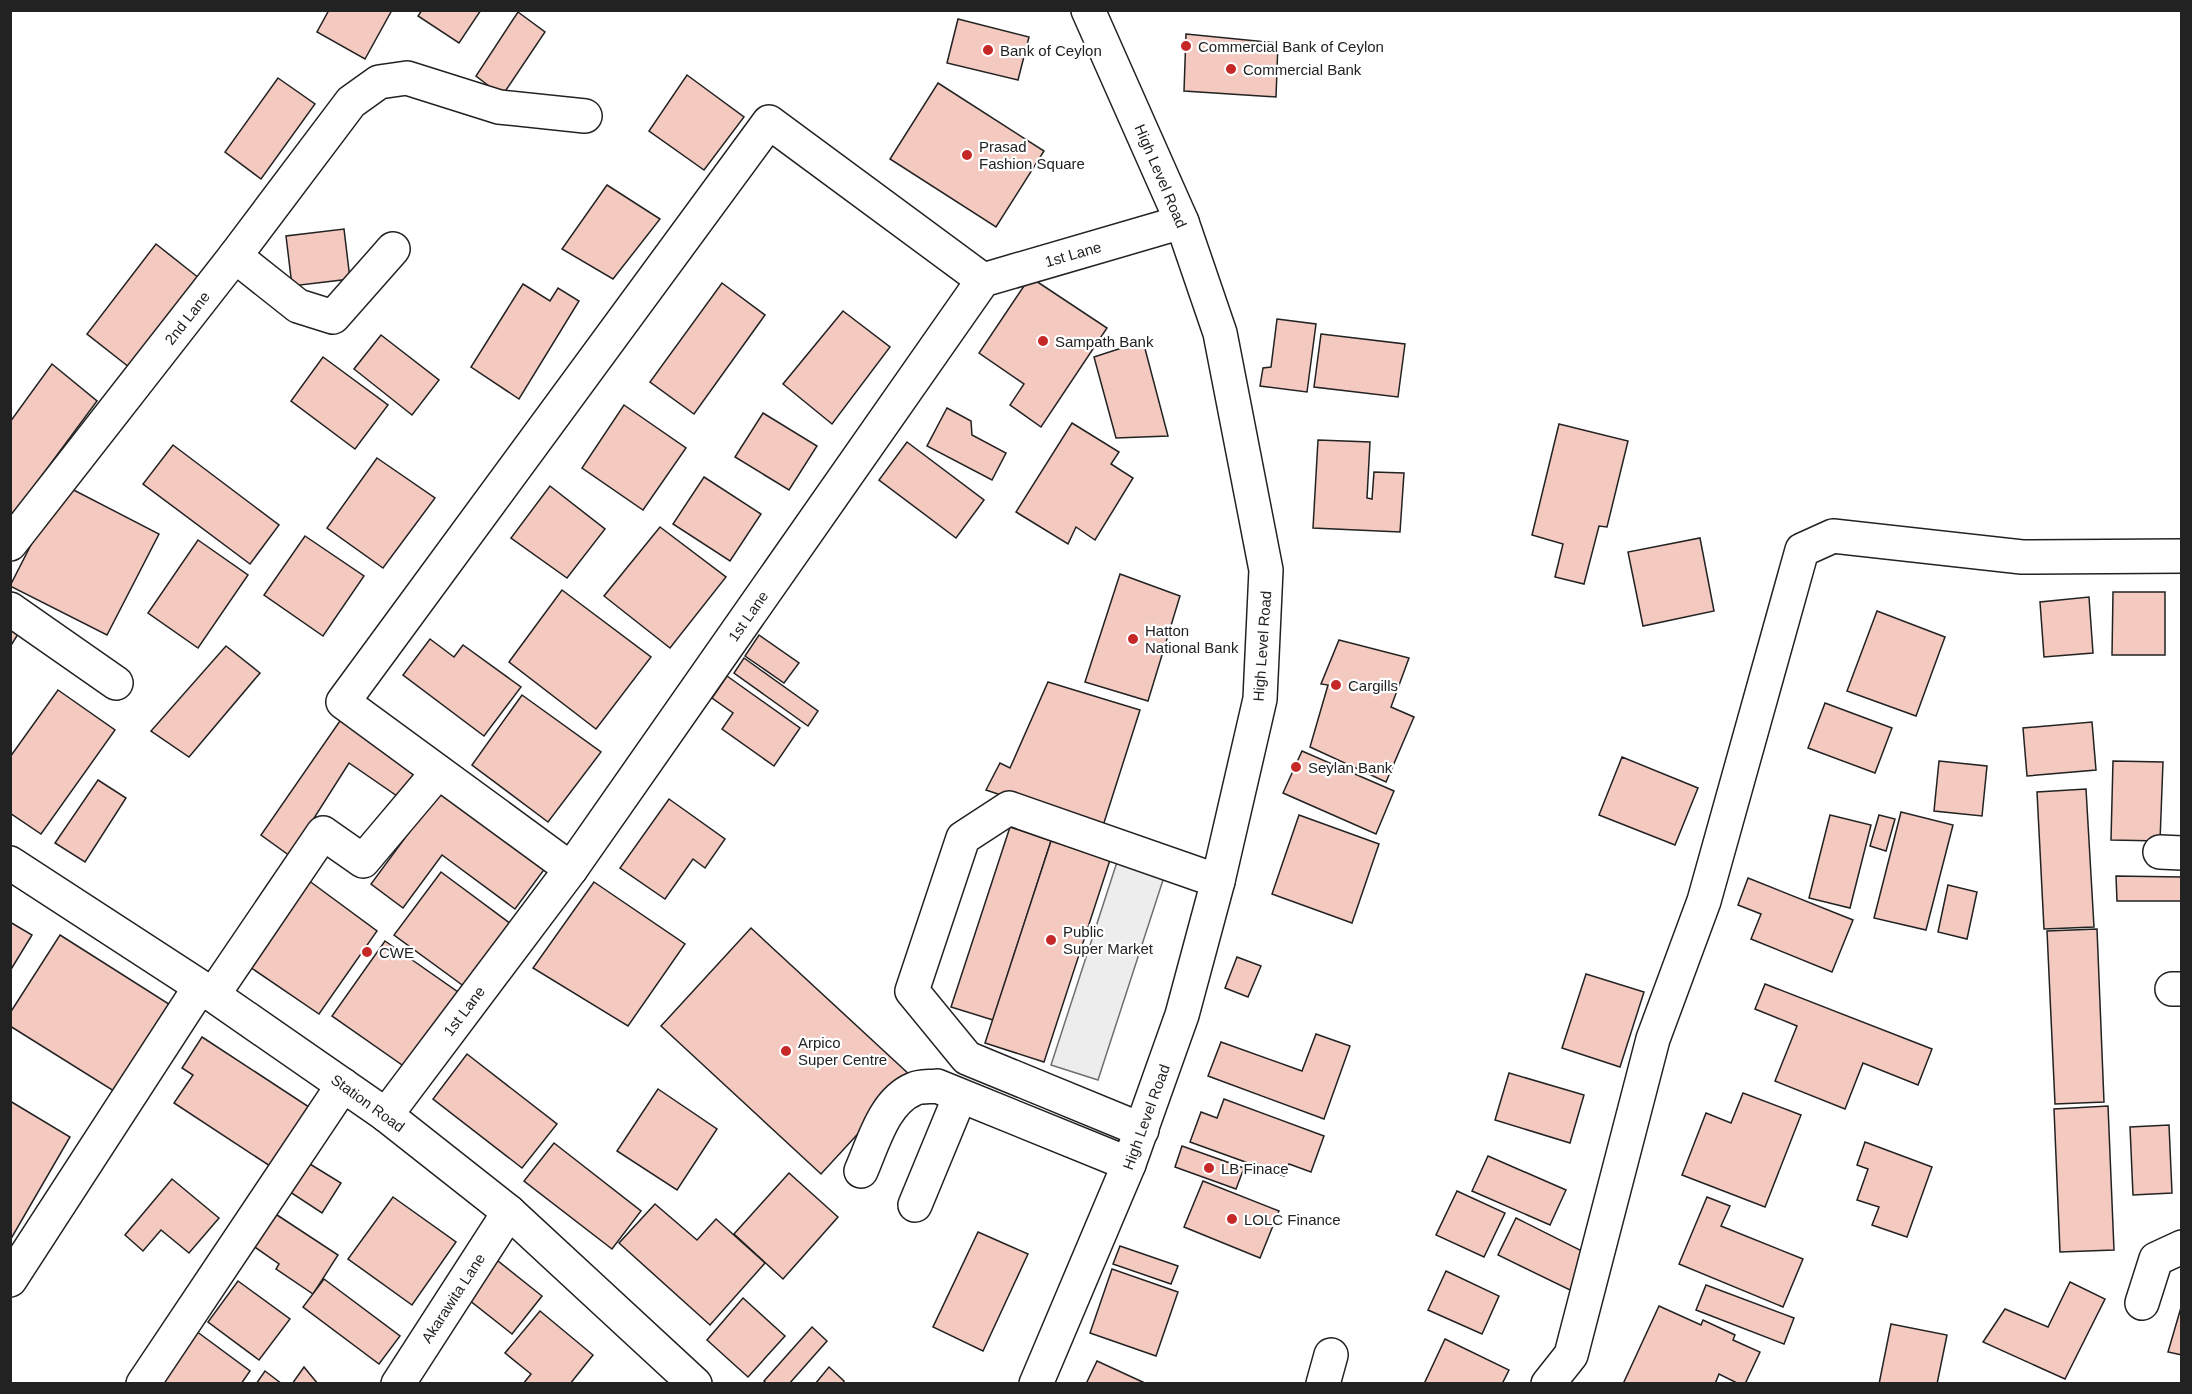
<svg xmlns="http://www.w3.org/2000/svg" width="2192" height="1394" viewBox="0 0 2192 1394" font-family="Helvetica,sans-serif">
  <rect width="100%" height="100%" fill="#fff"/>
  <path fill="#ededed" stroke="#6f6f6f" stroke-width="1.5" d="M1118,859L1165,874L1098,1080L1051,1065Z"/>
  <g fill="#f3c9c0" stroke="#222" stroke-width="1.5">
    <path d="M329,10H392L365,59L317,32Z"/>
    <path d="M422,10H481L459,43L418,16Z"/>
    <path d="M518,12L545,32L502,96L476,76Z"/>
    <path d="M958,19L1029,37L1018,80L947,63Z"/>
    <path d="M1186,34L1278,43L1276,97L1184,91Z"/>
    <path d="M687,75L744,117L704,170L649,131Z"/>
    <path d="M278,78L315,104L261,179L225,152Z"/>
    <path d="M938,83L1044,151L996,227L890,159Z"/>
    <path d="M607,185L660,219L613,279L562,249Z"/>
    <path d="M344,229L350,279L292,286L286,236Z"/>
    <path d="M156,244L204,282L134,371L87,334Z"/>
    <path d="M1030,277L1107,328L1041,427L1010,405L1024,384L979,353Z"/>
    <path d="M722,283L765,315L694,414L650,382Z"/>
    <path d="M523,284L550,301L558,288L579,301L519,399L471,367Z"/>
    <path d="M843,311L890,347L832,424L783,384Z"/>
    <path d="M1277,319L1316,324L1307,392L1260,386L1263,368L1271,367Z"/>
    <path d="M1321,334L1405,344L1398,397L1314,387Z"/>
    <path d="M381,335L439,380L412,415L354,369Z"/>
    <path d="M1143,341L1168,436L1116,438L1094,357Z"/>
    <path d="M323,357L388,405L355,449L291,401Z"/>
    <path d="M52,364L97,401L12,516L10,515V422Z"/>
    <path d="M624,405L686,448L643,510L582,468Z"/>
    <path d="M947,408L971,421L972,435L1006,453L992,480L927,446Z"/>
    <path d="M763,413L817,446L789,490L735,457Z"/>
    <path d="M1072,423L1119,452L1111,464L1133,478L1095,540L1076,527L1068,544L1016,512Z"/>
    <path d="M1559,424L1628,441L1607,527L1599,526L1584,584L1555,577L1563,544L1532,535Z"/>
    <path d="M1318,440L1370,442L1367,498L1372,499L1374,472L1404,473L1400,532L1313,528Z"/>
    <path d="M907,442L984,500L956,538L879,480Z"/>
    <path d="M173,445L279,525L250,564L143,484Z"/>
    <path d="M377,458L435,498L383,568L327,528Z"/>
    <path d="M704,477L761,514L730,561L673,524Z"/>
    <path d="M62,484L159,534L107,635L10,586Z"/>
    <path d="M550,486L605,529L567,578L511,538Z"/>
    <path d="M660,527L726,577L670,648L604,596Z"/>
    <path d="M305,536L364,576L323,636L264,595Z"/>
    <path d="M1700,538L1714,611L1643,626L1628,552Z"/>
    <path d="M198,540L248,575L198,648L148,613Z"/>
    <path d="M1120,574L1180,596L1148,701L1085,682Z"/>
    <path d="M562,590L651,657L596,729L509,662Z"/>
    <path d="M2113,592H2165V655H2112Z"/>
    <path d="M2089,597L2093,653L2044,657L2040,602Z"/>
    <path d="M1877,611L1945,637L1916,716L1847,691Z"/>
    <path d="M10,619L23,626L10,647Z"/>
    <path d="M759,635L799,663L784,683L745,656Z"/>
    <path d="M430,639L454,657L463,645L521,687L484,736L403,675Z"/>
    <path d="M1339,640L1409,658L1391,707L1414,717L1386,782L1310,747L1328,685L1321,684Z"/>
    <path d="M226,646L260,673L189,757L151,731Z"/>
    <path d="M744,658L818,711L808,726L734,673Z"/>
    <path d="M727,676L800,728L774,766L722,729L733,713L712,698Z"/>
    <path d="M1048,682L1140,710L1102,829L986,790L1000,763L1010,768Z"/>
    <path d="M58,690L115,730L41,834L10,813V757Z"/>
    <path d="M522,695L601,752L548,822L472,765Z"/>
    <path d="M1825,703L1892,728L1875,773L1808,748Z"/>
    <path d="M342,718L418,771L400,798L349,763L290,856L261,835Z"/>
    <path d="M2092,722L2096,770L2027,776L2023,728Z"/>
    <path d="M1302,751L1394,791L1376,834L1283,793Z"/>
    <path d="M1622,757L1698,788L1675,845L1599,815Z"/>
    <path d="M1939,761L1987,766L1982,816L1934,811Z"/>
    <path d="M2113,761L2163,762L2160,841L2111,840Z"/>
    <path d="M98,780L126,798L85,862L55,843Z"/>
    <path d="M441,789L546,867L515,909L442,855L403,908L371,884Z"/>
    <path d="M2086,789L2094,927L2044,929L2037,792Z"/>
    <path d="M669,799L725,839L705,868L693,859L665,899L620,868Z"/>
    <path d="M1901,812L1953,825L1926,930L1874,918Z"/>
    <path d="M1299,815L1379,844L1352,923L1272,894Z"/>
    <path d="M1830,815L1871,825L1850,908L1809,898Z"/>
    <path d="M1879,815L1895,819L1886,851L1870,846Z"/>
    <path d="M1010,827L1051,841L993,1020L951,1007Z"/>
    <path d="M1051,841L1110,860L1044,1062L985,1043Z"/>
    <path d="M441,872L511,924L465,987L394,935Z"/>
    <path d="M2116,876L2182,877V901H2117Z"/>
    <path d="M1748,878L1853,920L1832,972L1751,939L1761,914L1738,905Z"/>
    <path d="M308,880L377,931L319,1014L247,965Z"/>
    <path d="M594,882L685,944L628,1026L533,968Z"/>
    <path d="M1948,885L1977,892L1967,939L1938,932Z"/>
    <path d="M10,922L32,935L10,971Z"/>
    <path d="M751,928L911,1076L821,1174L661,1026Z"/>
    <path d="M2097,929L2104,1102L2055,1104L2047,931Z"/>
    <path d="M60,935L172,1006L117,1093L10,1026V1013Z"/>
    <path d="M385,941L458,992L405,1067L332,1016Z"/>
    <path d="M1237,957L1261,966L1248,997L1225,988Z"/>
    <path d="M1586,974L1644,992L1620,1067L1562,1048Z"/>
    <path d="M1765,984L1932,1049L1918,1085L1863,1063L1845,1109L1775,1081L1797,1026L1755,1009Z"/>
    <path d="M1316,1034L1350,1046L1324,1119L1208,1076L1221,1042L1302,1071Z"/>
    <path d="M202,1037L309,1107L270,1166L174,1103L193,1075L182,1068Z"/>
    <path d="M467,1054L557,1124L522,1168L433,1099Z"/>
    <path d="M1509,1073L1584,1095L1570,1143L1495,1120Z"/>
    <path d="M658,1089L717,1129L677,1190L617,1151Z"/>
    <path d="M1743,1093L1801,1115L1765,1207L1682,1175L1706,1113L1731,1123Z"/>
    <path d="M1224,1099L1324,1136L1311,1172L1289,1164L1284,1176L1190,1142L1201,1112L1217,1118Z"/>
    <path d="M10,1101L70,1137L12,1237L10,1236Z"/>
    <path d="M2108,1106L2114,1250L2060,1252L2054,1109Z"/>
    <path d="M2169,1125L2172,1193L2133,1195L2130,1127Z"/>
    <path d="M1865,1142L1932,1167L1907,1237L1872,1225L1879,1207L1857,1200L1868,1169L1857,1165Z"/>
    <path d="M554,1143L641,1211L612,1249L524,1181Z"/>
    <path d="M1182,1146L1244,1168L1236,1189L1175,1167Z"/>
    <path d="M1488,1156L1566,1190L1550,1225L1472,1191Z"/>
    <path d="M305,1161L341,1183L322,1213L287,1190Z"/>
    <path d="M789,1173L838,1217L783,1279L734,1234Z"/>
    <path d="M172,1179L219,1218L189,1253L161,1230L143,1251L125,1235Z"/>
    <path d="M1203,1181L1279,1211L1260,1258L1184,1227Z"/>
    <path d="M1457,1191L1505,1213L1484,1257L1436,1235Z"/>
    <path d="M393,1197L456,1242L412,1305L348,1259Z"/>
    <path d="M1707,1197L1730,1206L1721,1226L1803,1259L1783,1307L1679,1264Z"/>
    <path d="M655,1204L697,1240L716,1219L765,1263L710,1325L619,1243Z"/>
    <path d="M271,1211L338,1255L313,1294L276,1269L279,1264L249,1243Z"/>
    <path d="M1516,1218L1588,1254L1570,1290L1498,1255Z"/>
    <path d="M978,1232L1028,1254L983,1351L933,1327Z"/>
    <path d="M1120,1246L1178,1266L1171,1284L1113,1264Z"/>
    <path d="M493,1257L542,1296L512,1334L464,1296Z"/>
    <path d="M1112,1269L1178,1292L1156,1356L1090,1333Z"/>
    <path d="M1446,1271L1499,1296L1482,1334L1428,1310Z"/>
    <path d="M324,1279L400,1336L379,1364L303,1307Z"/>
    <path d="M238,1281L290,1319L259,1360L208,1322Z"/>
    <path d="M2070,1282L2105,1299L2065,1379L1983,1342L2005,1309L2048,1327Z"/>
    <path d="M1706,1285L1794,1318L1784,1344L1696,1310Z"/>
    <path d="M743,1298L785,1336L748,1377L707,1340Z"/>
    <path d="M2182,1304V1355L2168,1352Z"/>
    <path d="M1659,1306L1701,1325L1703,1320L1735,1335L1733,1340L1760,1352L1745,1384H1739L1719,1374L1715,1384H1623Z"/>
    <path d="M540,1311L593,1355L570,1384H523L531,1374L505,1353Z"/>
    <path d="M1891,1324L1947,1335L1937,1384H1879Z"/>
    <path d="M812,1327L827,1341L789,1384H767L764,1381Z"/>
    <path d="M192,1328L250,1371L241,1384H155Z"/>
    <path d="M1445,1339L1509,1370L1502,1384H1424Z"/>
    <path d="M1097,1361L1147,1384H1086Z"/>
    <path d="M304,1367L318,1384H292Z"/>
    <path d="M829,1367L844,1381L843,1384H815Z"/>
    <path d="M265,1371L282,1384H256Z"/>
  </g>
  <g fill="none" stroke-linecap="round" stroke-linejoin="round">
    <defs>
      <g id="minor">
        <path d="M235,256L351,102L379,82L407,78L499,107L585,116"/>
        <path d="M10,544L235,256L298,306L333,317L393,249"/>
        <path d="M10,609L116,683"/>
        <path d="M2160,852L2182,853"/>
        <path d="M571,869L343,702L769,122L983,280"/>
        <path d="M2172,989H2182"/>
        <path d="M213,995L323,833L363,861L438,772"/>
        <path d="M386,1115L571,869L983,280L1182,222"/>
        <path d="M1142,1130L967,1058L912,991L963,838L1009,808L1218,881"/>
        <path d="M861,1171C873,1144 884,1101 914,1089C920,1086 930,1087 937,1086L1129,1164"/>
        <path d="M915,1205L960,1096"/>
        <path d="M10,1280L200,987"/>
        <path d="M2142,1303L2156,1259L2182,1247"/>
        <path d="M143,1384L343,1085"/>
        <path d="M398,1384L509,1212"/>
        <path d="M1323,1384L1331,1355"/>
        <path d="M1548,1384L1571,1355L1653,1039L1704,901L1802,550L1833,536L2022,557L2182,556"/>
      </g>
      <path id="major" d="M10,863L213,995L386,1115L509,1212L695,1384"/>
      <path id="highway" d="M1036,1384L1129,1164L1182,1015L1218,881L1260,699L1266,570L1220,333L1182,222L1088,10"/>
    </defs>
    <use href="#minor" stroke="#222" stroke-width="36"/>
    <use href="#major" stroke="#222" stroke-width="36"/>
    <use href="#highway" stroke="#222" stroke-width="36"/>
    <use href="#minor" stroke="#fff" stroke-width="33"/>
    <use href="#major" stroke="#fff" stroke-width="33"/>
    <use href="#highway" stroke="#fff" stroke-width="33"/>
  </g>
  <g fill="#c62828" stroke="#fff" stroke-width="2">
    <circle cx="1186" cy="46" r="6"/>
    <circle cx="988" cy="50" r="6"/>
    <circle cx="1231" cy="69" r="6"/>
    <circle cx="967" cy="155" r="6"/>
    <circle cx="1043" cy="341" r="6"/>
    <circle cx="1133" cy="639" r="6"/>
    <circle cx="1336" cy="685" r="6"/>
    <circle cx="1296" cy="767" r="6"/>
    <circle cx="1051" cy="940" r="6"/>
    <circle cx="367" cy="952" r="6"/>
    <circle cx="786" cy="1051" r="6"/>
    <circle cx="1209" cy="1168" r="6"/>
    <circle cx="1232" cy="1219" r="6"/>
  </g>
  <g text-anchor="middle" dominant-baseline="central" stroke-width="4.5" stroke-linejoin="round" paint-order="stroke">
    <g font-size="15" fill="#222" stroke="#fff" text-anchor="start">
      <text x="1198" y="46">Commercial Bank of Ceylon</text>
      <text x="1000" y="50">Bank of Ceylon</text>
      <text x="1243" y="69">Commercial Bank</text>
      <text x="979" y="146">Prasad<tspan x="979" dy="17">Fashion Square</tspan></text>
      <text x="1055" y="341">Sampath Bank</text>
      <text x="1145" y="630">Hatton<tspan x="1145" dy="17">National Bank</tspan></text>
      <text x="1348" y="685">Cargills</text>
      <text x="1308" y="767">Seylan Bank</text>
      <text x="1063" y="931">Public<tspan x="1063" dy="17">Super Market</tspan></text>
      <text x="379" y="952">CWE</text>
      <text x="798" y="1042">Arpico<tspan x="798" dy="17">Super Centre</tspan></text>
      <text x="1221" y="1168">LB Finace</text>
      <text x="1244" y="1219">LOLC Finance</text>
    </g>
    <g font-size="15" fill="#222" stroke="#fff">
      <text transform="translate(1161 176) rotate(67)">High Level Road</text>
      <text transform="translate(1073 254) rotate(-16)">1st Lane</text>
      <text transform="translate(187 318) rotate(-52)">2nd Lane</text>
      <text transform="translate(748 616) rotate(-55)">1st Lane</text>
      <text transform="translate(1262 646) rotate(-86)">High Level Road</text>
      <text transform="translate(464 1011) rotate(-53)">1st Lane</text>
      <text transform="translate(368 1103) rotate(36)">Station Road</text>
      <text transform="translate(1146 1117) rotate(-70)">High Level Road</text>
      <text transform="translate(453 1298) rotate(-57)">Akarawita Lane</text>
    </g>
  </g>
  <rect width="2192" height="1394" fill="none" stroke="#222222" stroke-width="24"/>
</svg>
